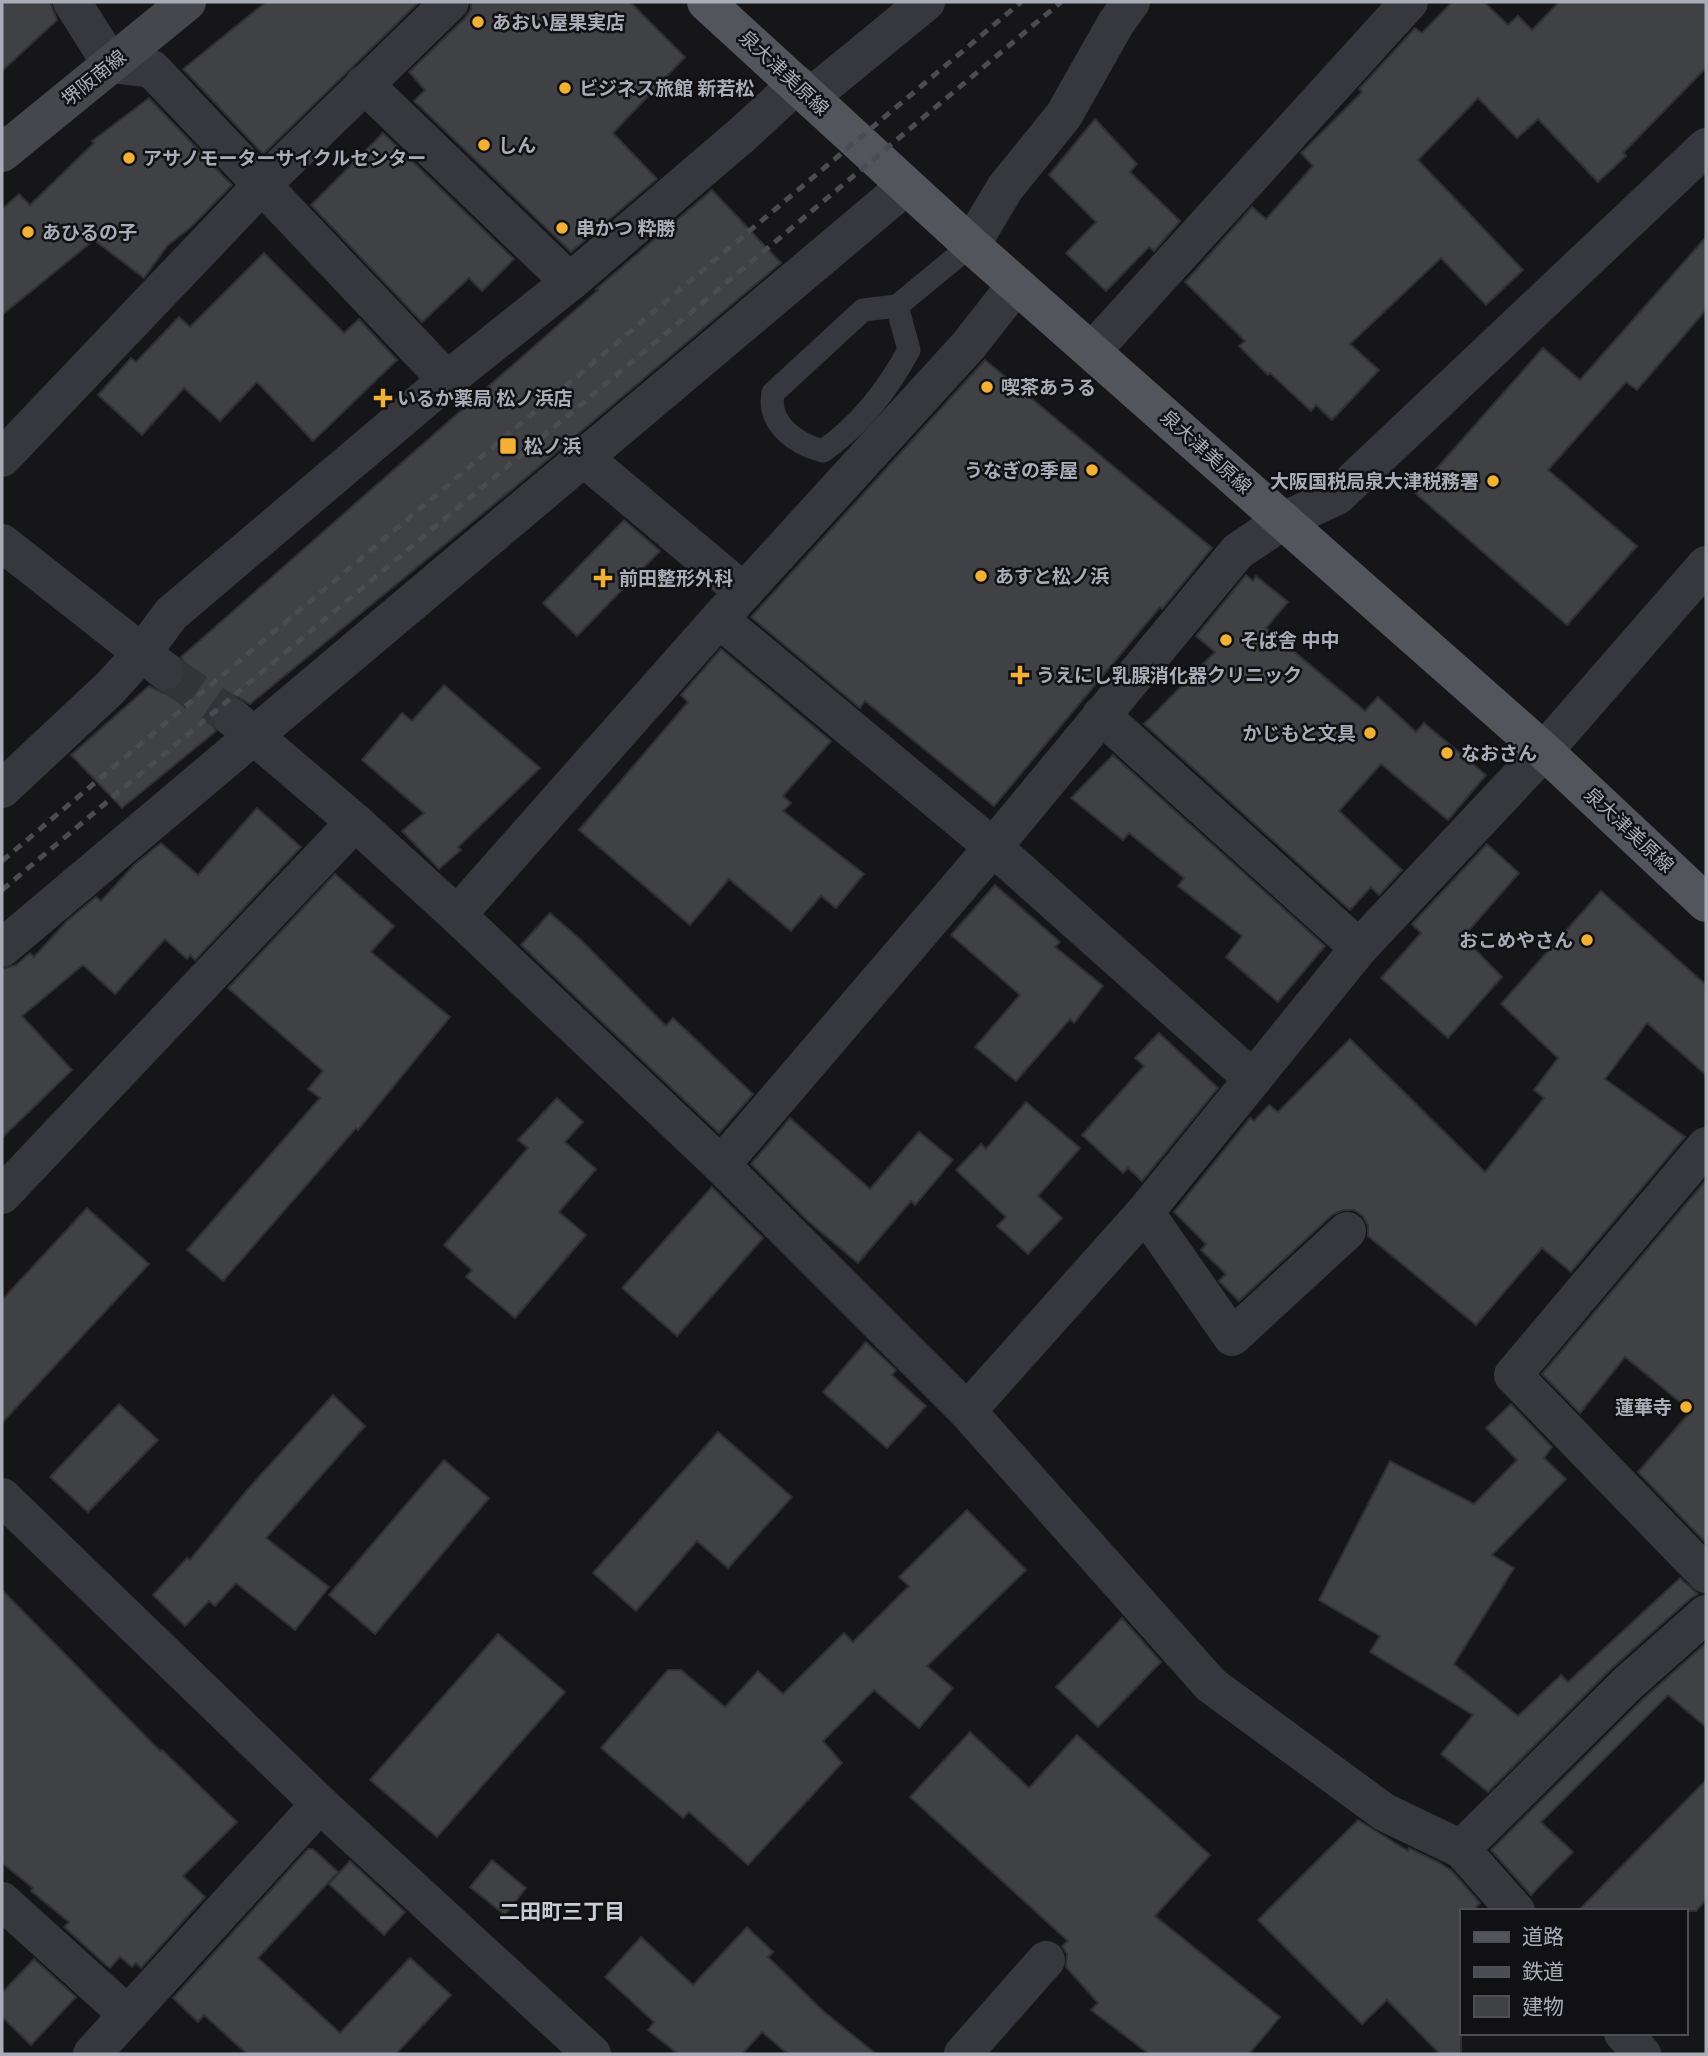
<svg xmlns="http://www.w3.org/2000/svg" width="1708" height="2056" viewBox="0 0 1708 2056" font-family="'DM Sans','Noto Sans JP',sans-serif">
  <rect width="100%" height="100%" fill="#161618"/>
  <g fill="#404145" stroke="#303034" stroke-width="2">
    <path d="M2,2H50L57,20L2,71Z"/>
    <path d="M266,2H419L263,154L183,69Z"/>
    <path d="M471,2H630L685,57L613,133L657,179L571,252L414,101L425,90L409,72L465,18L471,9Z"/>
    <path d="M1452,2H1484L1508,25L1518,16L1532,30L1559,2H1706V68L1623,153L1626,156L1598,182L1538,119L1517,138L1478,98L1418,160L1523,270L1486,305L1441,258L1350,344L1379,370L1332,420L1316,405L1311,411L1270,373L1268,375L1239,346L1245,341L1185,282L1252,207L1266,219L1313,166L1301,153L1362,92L1359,89L1415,28L1422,33Z"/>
    <path d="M149,98L232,185L192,226L167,246L144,278L94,240L2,315V209L19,194L30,205L94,143L92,141Z"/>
    <path d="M1095,119L1137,164L1130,172L1180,221L1154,251L1149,247L1106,291L1066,253L1096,222L1049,175Z"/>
    <path d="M383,133L514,259L482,291L469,278L422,322L311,205Z"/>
    <path d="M712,190L781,263L515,487L250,704L236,696L226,697L217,703L211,715L212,725L216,731L122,808L71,755L149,686L163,693L172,691L182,685L187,673L185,664L181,657L598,290L596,289Z"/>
    <path d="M1706,237V310L1637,390L1626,382L1548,470L1637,546L1567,625L1415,493L1543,348L1580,380Z"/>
    <path d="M264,253L344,333L359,319L397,360L313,441L257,382L220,421L184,388L142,435L98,395L131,358L136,362L179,317L190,327Z"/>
    <path d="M985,360L1212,548L1162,609L1160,607L994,806L865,701L860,708L751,617Z"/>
    <path d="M624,520L660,551L577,636L543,603Z"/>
    <path d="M1246,575L1253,581L1256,576L1288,602L1266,628L1365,711L1378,697L1416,732L1424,723L1486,775L1448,820L1381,764L1339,811L1402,870L1379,895L1371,887L1350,910L1144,724L1215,652L1196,636Z"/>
    <path d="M721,649L831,741L783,796L791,803L783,811L864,874L836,908L821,896L791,931L729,879L690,925L579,830L688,702L681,695Z"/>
    <path d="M444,685L540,768L458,847L461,850L439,869L402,831L424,813L362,760L402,713L412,721Z"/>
    <path d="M1113,755L1325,946L1278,1002L1226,957L1242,936L1178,886L1184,878L1129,833L1123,840L1071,798Z"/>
    <path d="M257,808L301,847L195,960L190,955L187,959L165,939L115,994L83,965L22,1016L72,1070L2,1138V969L16,965L30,953L34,957L67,921L96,897L101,901L134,865L161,843L198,875Z"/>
    <path d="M1487,844L1519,873L1463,937L1502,977L1448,1038L1381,978L1421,933L1412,924Z"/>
    <path d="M335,874L394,926L371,952L450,1017L358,1130L356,1128L223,1281L187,1250L320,1098L308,1089L323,1071L228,988Z"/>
    <path d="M995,885L1060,942L1055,947L1103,986L1074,1023L1070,1019L1016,1081L975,1047L1020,995L951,935Z"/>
    <path d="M1601,891L1706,985V1075L1647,1023L1605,1079L1685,1137L1571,1272L1542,1248L1476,1325L1368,1236V1226L1363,1216L1354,1210H1343L1332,1215L1239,1301L1219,1281L1226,1274L1201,1250L1206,1244L1174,1212L1250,1118L1254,1121L1269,1105L1278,1112L1350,1039L1485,1172L1544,1098L1534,1090L1558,1058L1501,1004Z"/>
    <path d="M550,913L582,941L666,1026L673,1018L753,1094L719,1133L521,945Z"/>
    <path d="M1159,1033L1218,1088L1142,1181L1128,1168L1123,1173L1082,1135L1144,1066L1135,1058Z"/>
    <path d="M557,1098L583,1122L565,1142L596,1169L559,1212L586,1235L515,1318L466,1277L472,1270L444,1245L528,1148L518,1140Z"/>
    <path d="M1026,1102L1080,1148L1038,1196L1062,1218L1028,1254L997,1226L1006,1217L956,1170L981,1144L986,1149Z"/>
    <path d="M790,1118L870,1189L919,1132L953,1160L915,1205L911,1201L858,1263L808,1221L751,1164Z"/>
    <path d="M1706,1180V1543L1638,1472L1691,1411L1625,1357L1580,1413L1542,1374Z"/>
    <path d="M712,1187L763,1238L677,1336L622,1288Z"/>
    <path d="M87,1208L149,1264L2,1423V1300Z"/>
    <path d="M866,1342L896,1370L892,1375L926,1406L887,1448L823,1392Z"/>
    <path d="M333,1395L365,1426L266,1538L329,1587L295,1630L236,1583L215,1606L209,1601L185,1626L153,1595L187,1558L190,1560L248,1489Z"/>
    <path d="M119,1404L158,1440L88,1512L50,1477Z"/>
    <path d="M1511,1404L1552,1447L1544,1458L1566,1479L1492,1555L1514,1568L1454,1664L1518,1716L1561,1675L1568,1682L1680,1578L1698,1594L1691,1598L1612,1668L1488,1792L1441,1754L1473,1715L1370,1652L1380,1636L1319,1600L1390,1461L1474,1504L1517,1460L1486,1428Z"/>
    <path d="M718,1432L792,1497L728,1568L697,1541L636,1611L593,1573Z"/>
    <path d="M444,1460L489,1498L375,1634L329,1595Z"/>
    <path d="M967,1510L1026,1570L927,1666L953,1688L919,1728L874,1690L823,1741L842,1763L748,1865L689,1812L683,1818L601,1748L668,1670H681L725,1707L758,1671L783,1694L844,1633L853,1642L909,1586L899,1577Z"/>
    <path d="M2,1590L160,1751L162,1750L237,1822L183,1876L205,1897L141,1968L136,1963L132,1967L120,1957L110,1968L106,1965L64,1927L69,1922L31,1891L33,1888L2,1863Z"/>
    <path d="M1122,1618L1161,1662L1098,1727L1056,1687Z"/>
    <path d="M498,1634L565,1692L437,1837L370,1780Z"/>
    <path d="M1706,1643V1727L1668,1695L1541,1822L1573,1852L1531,1895L1491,1850L1642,1700Z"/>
    <path d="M970,1732L1029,1788L1077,1735L1210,1855L1155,1916L1280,2017L1249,2054H1149L1091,2010L1098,2003L1066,1967L1067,1954L1062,1946L1068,1941L910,1797Z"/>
    <path d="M1706,1780V1900L1696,1911H1578Z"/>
    <path d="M1358,1820L1408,1851L1409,1848L1440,1863L1452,1871L1480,1903L1473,1911H1461V2054H1440L1387,2000L1362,2024L1258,1920Z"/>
    <path d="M308,1849H313L338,1872L258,1958L340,2033L410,1958L451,1995L396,2054H247L204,2015L198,2022L173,1998Z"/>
    <path d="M492,1860L526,1888L505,1915L470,1887Z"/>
    <path d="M350,1861L405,1912L384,1935L329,1884Z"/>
    <path d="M747,1927L773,1952L768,1957L823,2011L876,2054H788L762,2032L742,2054H678L648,2030L654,2022L605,1977L641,1937L693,1985Z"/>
    <path d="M34,1959L76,1997L31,2045L2,2017V1993Z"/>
  </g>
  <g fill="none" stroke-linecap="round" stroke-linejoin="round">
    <path stroke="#333438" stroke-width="38" stroke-dasharray="38 19" stroke-linecap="butt" d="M165,671L233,718"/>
    <path stroke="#37383d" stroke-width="23" d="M897,306L909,350C888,389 859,426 823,451C796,444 767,424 773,393L863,310L897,306L971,245"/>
    <g stroke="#37383d" stroke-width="38">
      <path d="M72,2L111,64L152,69L447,380"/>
      <path d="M364,84L570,282"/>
      <path d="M810,97L926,2"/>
      <path d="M971,245L1005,188L1064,115L1116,23L1131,2"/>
      <path d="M1093,350L1409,2"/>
      <path d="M2,458L261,186L450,2"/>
      <path d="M584,458L744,592"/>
      <path d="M2,543L165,671"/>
      <path d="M719,619L968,346L1016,285"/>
      <path d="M1101,715L1359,948"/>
      <path d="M233,718L355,822L457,915L721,1165L967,1411L1211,1685L1384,1812L1461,1849L1516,1911"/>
      <path d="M2,789L109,689L142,653L171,614L447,380L570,282L744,133L797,84"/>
      <path d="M457,915L719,619L993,847L1253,1079"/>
      <path d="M2,948L906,186"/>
      <path d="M1706,1146L1513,1375L1706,1574"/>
      <path d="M721,1165L993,847L1238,551L1283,521L1337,496L1706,147"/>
      <path d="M2,1195L355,822"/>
      <path d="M1145,1212L1232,1337L1347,1231"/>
      <path d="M967,1411L1145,1212L1359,948L1544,751L1706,565"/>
      <path d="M2,1497L322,1806L592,2054"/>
      <path d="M1461,1849L1627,1684L1706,1614"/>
      <path d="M2,1901L128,2015"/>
      <path d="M1623,2033L1642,2054"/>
      <path d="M92,2054L307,1818L322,1806"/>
      <path d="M963,2054L1046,1960"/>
    </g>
    <path stroke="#45474d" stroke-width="38" d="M2,153L187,2"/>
    <path stroke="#53555c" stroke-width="38" d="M706,2L971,245L1544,751L1706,903"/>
    <g stroke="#4a4c52" stroke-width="5" stroke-dasharray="9 7" stroke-linecap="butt">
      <path d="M2,861L1021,2"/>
      <path d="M2,890L1061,2"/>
    </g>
  </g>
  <g fill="#f2b134" stroke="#111113" stroke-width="2.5">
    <circle cx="478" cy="22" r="7"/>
    <circle cx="565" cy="88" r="7"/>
    <circle cx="484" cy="145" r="7"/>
    <circle cx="129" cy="158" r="7"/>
    <circle cx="562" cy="228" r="7"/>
    <circle cx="28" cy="232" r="7"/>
    <circle cx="987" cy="387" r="7"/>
    <path d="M379.5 387.5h7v7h7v7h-7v7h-7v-7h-7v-7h7z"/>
    <rect x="499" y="437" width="18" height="18" rx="3.5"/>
    <circle cx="1092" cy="470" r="7"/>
    <circle cx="1493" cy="481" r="7"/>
    <circle cx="981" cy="576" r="7"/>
    <path d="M599.5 567.5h7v7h7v7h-7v7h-7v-7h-7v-7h7z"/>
    <circle cx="1226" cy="640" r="7"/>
    <path d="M1016.5 664.5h7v7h7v7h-7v7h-7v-7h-7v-7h7z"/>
    <circle cx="1370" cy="733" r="7"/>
    <circle cx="1447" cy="753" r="7"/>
    <circle cx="1587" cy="940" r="7"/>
    <circle cx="1686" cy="1407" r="7"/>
  </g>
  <g text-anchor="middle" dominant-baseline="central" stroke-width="5" stroke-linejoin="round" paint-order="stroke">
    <g font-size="19" font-weight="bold" fill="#a8adb8" stroke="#111113" text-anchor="start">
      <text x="492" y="22">あおい屋果実店</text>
      <text x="579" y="88">ビジネス旅館 新若松</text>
      <text x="498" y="145">しん</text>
      <text x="143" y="158">アサノモーターサイクルセンター</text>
      <text x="576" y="228">串かつ 粋勝</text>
      <text x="42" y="232">あひるの子</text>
      <text x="1001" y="387">喫茶あうる</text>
      <text x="397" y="398">いるか薬局 松ノ浜店</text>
      <text x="524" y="446">松ノ浜</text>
      <text x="1078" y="470" text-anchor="end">うなぎの季屋</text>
      <text x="1479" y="481" text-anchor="end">大阪国税局泉大津税務署</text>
      <text x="995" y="576">あすと松ノ浜</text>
      <text x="619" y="578">前田整形外科</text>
      <text x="1240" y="640">そば舎 中中</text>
      <text x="1036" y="675">うえにし乳腺消化器クリニック</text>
      <text x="1356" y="733" text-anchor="end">かじもと文具</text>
      <text x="1461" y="753">なおさん</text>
      <text x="1573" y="940" text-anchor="end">おこめやさん</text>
      <text x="1672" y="1407" text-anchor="end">蓮華寺</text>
    </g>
    <g font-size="19" fill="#a8adb8" stroke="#111113">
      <text transform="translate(784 73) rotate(43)">泉大津美原線</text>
      <text transform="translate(94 78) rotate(-39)">堺阪南線</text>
      <text transform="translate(1206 452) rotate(42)">泉大津美原線</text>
      <text transform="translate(1629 830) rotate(43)">泉大津美原線</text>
    </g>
    <g font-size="21" font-weight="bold" fill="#c9ccd4" stroke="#111113">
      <text x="562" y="1912">二田町三丁目</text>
    </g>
  </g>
  <rect width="1708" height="2056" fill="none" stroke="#a8adb8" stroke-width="7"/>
  <rect x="1460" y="1909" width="228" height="126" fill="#111113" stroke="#4d4f55" stroke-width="2"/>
  <rect x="1474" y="1932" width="35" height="10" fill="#53555c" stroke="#4d4f55" stroke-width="2"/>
  <text x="1522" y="1944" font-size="21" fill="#a8adb8">道路</text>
  <rect x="1474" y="1967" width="35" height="10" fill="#4a4c52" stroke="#4d4f55" stroke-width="2"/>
  <text x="1522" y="1979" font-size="21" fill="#a8adb8">鉄道</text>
  <rect x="1474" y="1996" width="35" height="21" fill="#404145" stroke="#4d4f55" stroke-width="2"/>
  <text x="1522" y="2014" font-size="21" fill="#a8adb8">建物</text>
</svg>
